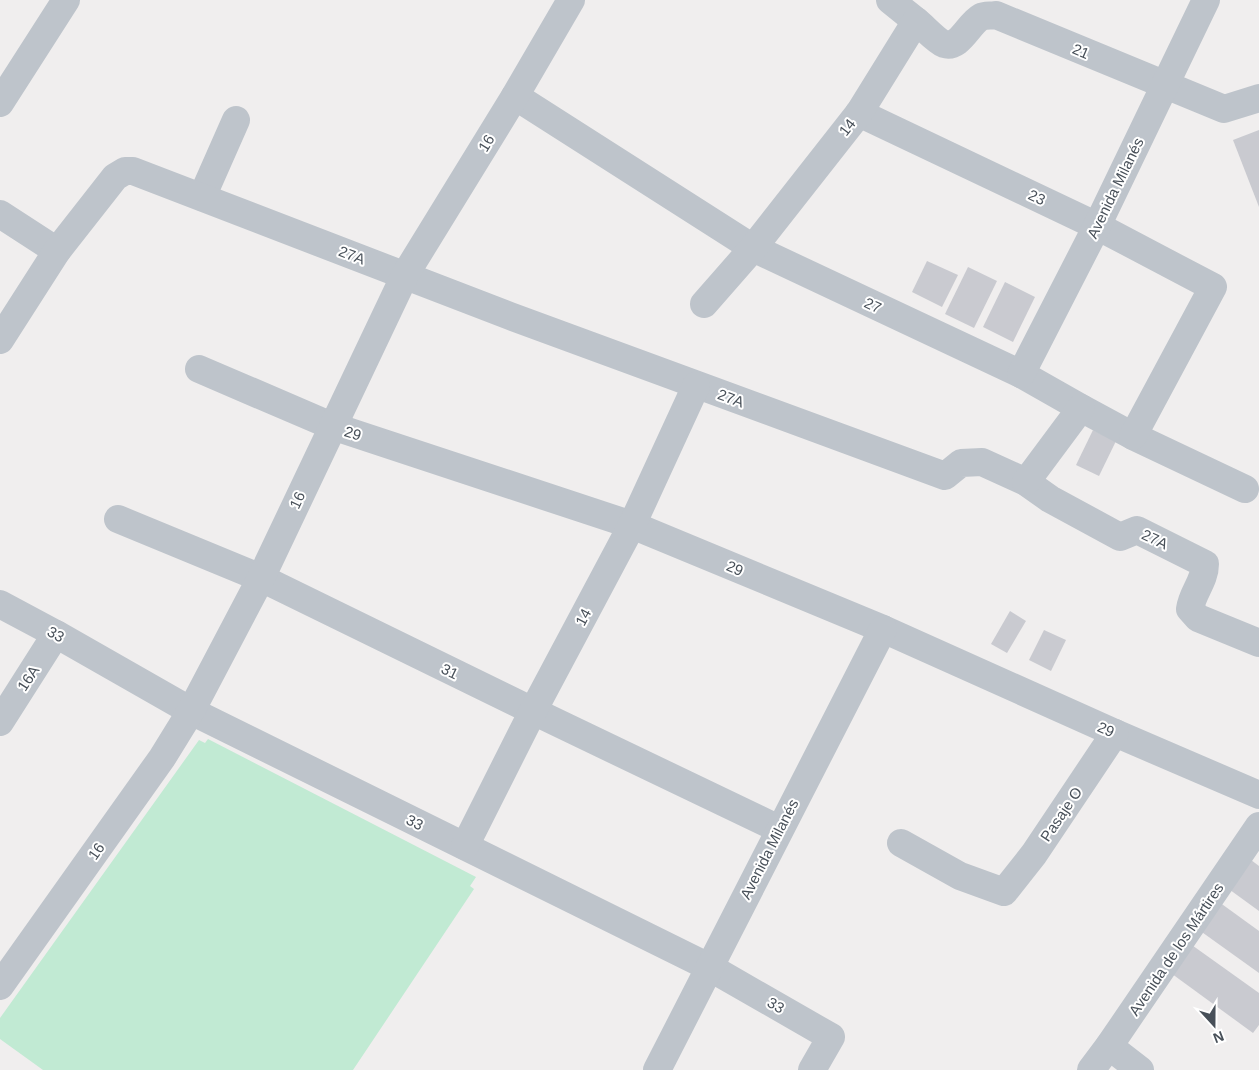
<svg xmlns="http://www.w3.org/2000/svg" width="1259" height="1070" viewBox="0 0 1259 1070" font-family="Helvetica,sans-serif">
  <rect width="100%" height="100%" fill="#f0eeee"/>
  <path fill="#c1ead3" d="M208,739L476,877L470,886L474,889L353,1070H43L0,1039V1018L199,740L205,743Z"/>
  <g fill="#c9cad0">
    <path d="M1259,130V207L1233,140Z"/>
    <path d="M927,261L958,275L942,307L912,292Z"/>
    <path d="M968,267L997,281L974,328L945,314Z"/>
    <path d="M1005,282L1035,297L1013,342L983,327Z"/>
    <path d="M1093,430L1116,441L1099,476L1076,465Z"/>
    <path d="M1010,611L1026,621L1007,653L991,644Z"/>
    <path d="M1044,630L1066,640L1051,671L1029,660Z"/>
    <path d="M1247,857L1259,866V911L1226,887Z"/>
    <path d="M1219,902L1259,931V973L1199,930Z"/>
    <path d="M1189,943L1259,993V1025L1253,1033L1168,971Z"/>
  </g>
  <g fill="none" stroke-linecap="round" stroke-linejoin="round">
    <g stroke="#bec4cb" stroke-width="28">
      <path d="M890,0L916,21"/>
      <path d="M515,96L753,248L1021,374L1081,408L1133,436L1245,489"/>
      <path d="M0,103L66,0"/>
      <path d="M859,113L1097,226L1213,287L1133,436"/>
      <path d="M202,197L236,120"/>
      <path d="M0,214L57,251"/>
      <path d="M704,304L753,248L859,113L916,21C923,26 936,41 944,44C960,49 968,24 981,17C985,15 991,16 996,15L1224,109L1259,98"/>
      <path d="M0,340L57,251L115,177L125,171H133L510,316L945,476L961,463L982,462L1026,482L1050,499L1120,537L1137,530L1205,564C1205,581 1192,593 1190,609L1198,618L1259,643"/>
      <path d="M199,369L332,426L632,525L883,629L1115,733L1259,795"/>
      <path d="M1021,374L1097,226L1206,0"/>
      <path d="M1026,482L1081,408"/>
      <path d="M118,519L261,578L533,711L779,829"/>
      <path d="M0,604L56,634L191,711L709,967L831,1037L812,1070"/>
      <path d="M0,722L56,634"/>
      <path d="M901,843L960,876L1004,892L1034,854L1115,733"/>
      <path d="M465,846L533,711L632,525L696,386"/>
      <path d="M0,986L162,758L191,711L261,578L405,275L515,96L571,0"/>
      <path d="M1109,1046L1140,1070"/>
      <path d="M657,1070L883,629"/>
      <path d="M1091,1070L1109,1046L1259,826"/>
    </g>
  </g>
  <g text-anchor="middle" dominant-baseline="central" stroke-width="4" stroke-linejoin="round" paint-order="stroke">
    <g font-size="15" fill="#485059" stroke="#fff">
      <text transform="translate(1081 51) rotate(23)">21</text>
      <text transform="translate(847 127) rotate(-52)">14</text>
      <text transform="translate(486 143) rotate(-59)">16</text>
      <text transform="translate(1115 188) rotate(-64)">Avenida Milanés</text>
      <text transform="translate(1037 197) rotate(25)">23</text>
      <text transform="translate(352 255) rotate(21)">27A</text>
      <text transform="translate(873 305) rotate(25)">27</text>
      <text transform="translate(731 398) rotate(20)">27A</text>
      <text transform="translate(353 433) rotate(18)">29</text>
      <text transform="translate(297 500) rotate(-65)">16</text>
      <text transform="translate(1155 539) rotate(25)">27A</text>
      <text transform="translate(735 568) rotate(23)">29</text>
      <text transform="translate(583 617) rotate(-62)">14</text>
      <text transform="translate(56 634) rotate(29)">33</text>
      <text transform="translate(450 671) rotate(26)">31</text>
      <text transform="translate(28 678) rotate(-57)">16A</text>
      <text transform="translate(1106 729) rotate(24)">29</text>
      <text transform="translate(1061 814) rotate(-56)">Pasaje O</text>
      <text transform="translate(415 822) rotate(26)">33</text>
      <text transform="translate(769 849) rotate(-63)">Avenida Milanés</text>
      <text transform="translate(96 851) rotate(-55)">16</text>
      <text transform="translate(1176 949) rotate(-56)">Avenida de los Mártires</text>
      <text transform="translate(776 1005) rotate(30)">33</text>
    </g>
  </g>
  <g transform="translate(1214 1025) rotate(159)" stroke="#ffffff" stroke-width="4" paint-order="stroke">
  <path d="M0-4L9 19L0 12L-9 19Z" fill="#485059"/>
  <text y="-8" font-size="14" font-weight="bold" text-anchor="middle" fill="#485059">N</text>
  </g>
</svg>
